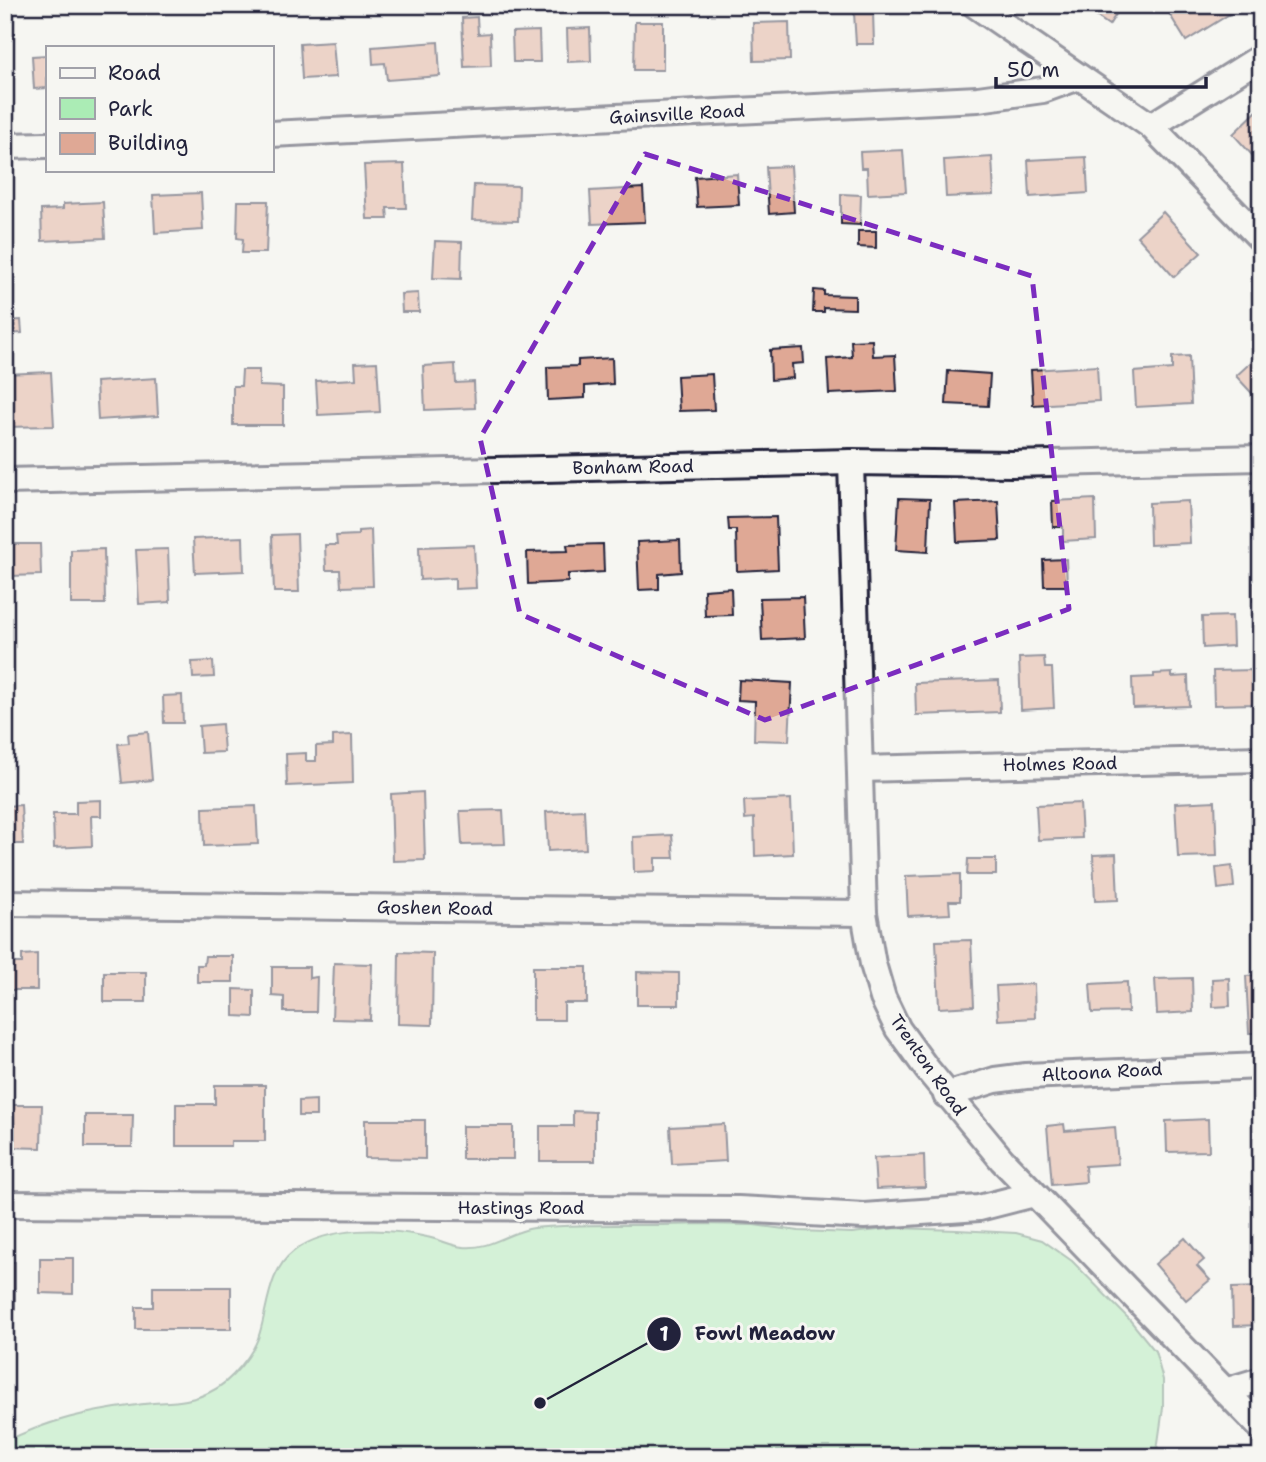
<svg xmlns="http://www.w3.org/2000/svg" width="1266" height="1462" viewBox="0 0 1266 1462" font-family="'Shantell Sans',sans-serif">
  <rect width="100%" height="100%" fill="#f6f6f2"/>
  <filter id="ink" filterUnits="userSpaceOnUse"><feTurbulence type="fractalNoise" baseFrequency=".0143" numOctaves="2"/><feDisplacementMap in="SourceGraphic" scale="14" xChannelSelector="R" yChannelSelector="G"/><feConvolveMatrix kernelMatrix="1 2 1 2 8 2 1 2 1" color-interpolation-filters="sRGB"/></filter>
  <g filter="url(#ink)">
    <path fill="#abecb5" stroke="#668778" stroke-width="2" d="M698,1224L754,1225L799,1231L852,1233L896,1228L957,1230L1016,1233L1042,1240L1072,1261L1129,1319L1155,1351L1163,1380V1408L1156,1457H5V1442C47,1420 91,1411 137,1405C161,1401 188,1404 210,1392C230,1383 255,1353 260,1332C268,1305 269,1270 294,1251C328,1225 388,1228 427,1237C439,1239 451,1246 463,1247C491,1250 510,1231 534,1228C588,1222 644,1227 698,1224Z"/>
    <g fill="#dfa895" stroke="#22223b" stroke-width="2">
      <path d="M1080,5H1122L1109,25Z"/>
      <path d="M1185,5H1244L1186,41L1170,15Z"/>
      <path d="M873,12L874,44H856L854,13Z"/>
      <path d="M477,17L478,34L490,33L491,66L464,67L462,18Z"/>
      <path d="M635,22H663V70H634Z"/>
      <path d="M789,22L790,60L754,61L753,23Z"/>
      <path d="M590,28L591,61L568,62L567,29Z"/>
      <path d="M539,31L540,62H513L512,32Z"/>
      <path d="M333,42L336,77L302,79L300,44Z"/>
      <path d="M438,42L440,76L387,80L385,63L373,64L372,47Z"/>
      <path d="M47,55V88L34,89L32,56Z"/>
      <path d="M1257,111L1261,115V165L1233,134Z"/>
      <path d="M903,150L906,192L868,194L867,168H861L860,152Z"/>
      <path d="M992,157L994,195L946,197L944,160Z"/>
      <path d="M1086,157L1088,193L1030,197L1028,160Z"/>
      <path d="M404,164L406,208H387L388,219H367L364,165Z"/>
      <path d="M791,166L794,212L769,214L766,167Z"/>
      <path d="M737,174L739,205L697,207L695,177Z"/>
      <path d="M474,185L519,186L518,221L472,220Z"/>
      <path d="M643,188L645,222L592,224L590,191Z"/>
      <path d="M201,193L203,230L155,233L153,195Z"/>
      <path d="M841,194L861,195L860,225L841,224Z"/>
      <path d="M238,201H268L266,253H242L243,239L237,238Z"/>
      <path d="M103,202L105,238L42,241L41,210L63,209V204Z"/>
      <path d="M1163,212L1201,253L1174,277L1137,236Z"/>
      <path d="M858,231H876V248L858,247Z"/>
      <path d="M435,241L462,242L461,279L433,278Z"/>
      <path d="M814,290L824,291V295L855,296V309L824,308V312H813Z"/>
      <path d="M418,293L419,312H402L401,294Z"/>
      <path d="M21,320L22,333L5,334V321Z"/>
      <path d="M872,340L873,356L895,355L897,391L829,394L827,359L852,357L851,341Z"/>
      <path d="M803,348L804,363L792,364L793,378L771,380L770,350Z"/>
      <path d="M1261,353V401L1260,402L1236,376Z"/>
      <path d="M1189,356L1191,404L1136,407L1134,372L1172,369V357Z"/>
      <path d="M612,358L613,384L585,386V398L548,400L547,367L578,366V360Z"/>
      <path d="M377,362L380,412L318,415L316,381L356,379L355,363Z"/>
      <path d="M455,364L456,383L474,382L475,408L425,410L423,366Z"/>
      <path d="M1097,366L1099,401L1033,405L1031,370Z"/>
      <path d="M242,370H259V386L283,387V425H233V386H241Z"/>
      <path d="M948,371L990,374L988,406L946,404Z"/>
      <path d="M51,372L54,426L5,427V374Z"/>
      <path d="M712,374L714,410L679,411L677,376Z"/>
      <path d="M156,378L158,416L98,420L96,382Z"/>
      <path d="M1251,491H1261V540L1253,541Z"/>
      <path d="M899,498L930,499L928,552L896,550Z"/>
      <path d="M1095,499L1096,539L1063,541V527H1053L1052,501Z"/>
      <path d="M998,501L1000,540L957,542L955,503Z"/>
      <path d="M1188,501L1190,543L1150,545L1149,503Z"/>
      <path d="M776,517L778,569L737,571L736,530H729L728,518Z"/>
      <path d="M371,530L373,586L341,587L340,570H326L325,545H337L336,536L358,535V531Z"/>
      <path d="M297,534L299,592H274L272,535Z"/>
      <path d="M243,537L244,571L195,573L193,539Z"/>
      <path d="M680,540L681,572L659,574V589L639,590L637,542Z"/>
      <path d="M10,544H40L41,575L10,576Z"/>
      <path d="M603,544L604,572L568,574V582L528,584L527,552L568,551L567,545Z"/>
      <path d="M474,545L476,588L455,589V578L420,580L419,547Z"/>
      <path d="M104,549L105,604H71V550Z"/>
      <path d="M168,549L170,602L139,604L136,550Z"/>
      <path d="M1066,559L1067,586H1044L1043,560Z"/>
      <rect x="1253" y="583" width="8" height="18"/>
      <path d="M731,588L732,615L705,616L704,590Z"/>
      <path d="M803,597L805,638L762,640L760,598Z"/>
      <path d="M1232,616L1233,646L1203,648L1202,617Z"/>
      <path d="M1044,657L1045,668H1052L1054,708L1021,710L1019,658Z"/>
      <path d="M213,661L214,677L193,678L192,662Z"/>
      <path d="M1254,670L1255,704L1214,705L1213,671Z"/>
      <path d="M1172,673V677L1188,676L1189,706L1133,708L1132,678L1154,677V674Z"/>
      <path d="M739,680L792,683L789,741L754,740L755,701L738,700Z"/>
      <path d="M999,680L1000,712L916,715L915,683Z"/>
      <path d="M182,695L183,723H164L163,696Z"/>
      <path d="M222,724L224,752L201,753L199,726Z"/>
      <path d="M148,732L152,780L122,783L118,744L129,743L128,734Z"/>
      <path d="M352,735L353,783L287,786L286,754L306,753V761H316V746L333,745V736Z"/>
      <path d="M423,792L425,860L393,861L391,794Z"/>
      <path d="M791,799L793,854L755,856L754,818L745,819L744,801Z"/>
      <path d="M101,800V816H91L92,846L54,848L53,814H76V801Z"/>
      <path d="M1215,801L1217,856L1178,857L1175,803Z"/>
      <path d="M1080,803L1082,838L1038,840L1036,805Z"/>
      <path d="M21,805L23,844H5V806Z"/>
      <path d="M256,806L258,844L204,846L203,808Z"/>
      <path d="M503,810L505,844L462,845L460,811Z"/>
      <path d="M584,810L586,849L548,851L546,812Z"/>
      <path d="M672,835L674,858H655V871L634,872L633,837Z"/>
      <path d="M1116,854L1118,900L1095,901L1093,855Z"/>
      <path d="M968,859H996V875H967Z"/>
      <path d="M1232,866L1234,887L1218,889L1216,868Z"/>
      <path d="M960,874V901H949L950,914L908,916L906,876Z"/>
      <path d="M971,940L974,1006L939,1008L936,941Z"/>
      <path d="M399,952L433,953L432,1025L398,1024Z"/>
      <path d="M37,954V990H6L5,963H22V955Z"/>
      <path d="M205,956H233V982H197V965H204Z"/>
      <path d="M334,963L372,964L370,1020L332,1019Z"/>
      <path d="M272,967H309V978L317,977L316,1012H284V997L272,996Z"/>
      <path d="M533,967H587V1003H564V1020H533Z"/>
      <rect x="104" y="972" width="42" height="30"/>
      <path d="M637,972L679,973V1005H637Z"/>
      <path d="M1261,975V1033H1249L1246,976Z"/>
      <path d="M1192,978L1193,1012L1157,1014L1155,979Z"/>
      <path d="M1229,978L1230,1006L1213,1007L1212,979Z"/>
      <path d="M1127,982L1128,1012L1092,1013L1090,984Z"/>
      <path d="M1034,984L1035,1018L998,1020L996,986Z"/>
      <path d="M234,989L254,990V1017L234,1016Z"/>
      <path d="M215,1085H265V1141H231V1146H176V1104H215Z"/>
      <path d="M5,1096H7V1105H42L41,1148L5,1147Z"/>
      <path d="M316,1100V1116H299V1101Z"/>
      <path d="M573,1111L595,1112V1161H540V1126H573Z"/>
      <path d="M85,1115H133L132,1147H85Z"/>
      <path d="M1208,1119L1209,1151L1167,1152L1166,1121Z"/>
      <path d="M365,1120H425V1159L365,1158Z"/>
      <path d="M724,1124L726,1161L672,1164L670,1127Z"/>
      <path d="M1064,1124L1065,1131L1115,1127L1118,1164L1085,1166L1086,1182L1052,1185L1047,1126Z"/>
      <rect x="462" y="1126" width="51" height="33"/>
      <path d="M924,1155L925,1187L876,1189L874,1158Z"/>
      <path d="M1185,1238L1204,1260L1197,1266L1210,1280L1186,1300L1155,1264Z"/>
      <path d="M40,1258H73V1294L40,1293Z"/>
      <rect x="5" y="1262" width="10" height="46"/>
      <path d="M153,1287H231V1329H136V1307H153Z"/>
      <path d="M1261,1287V1325L1233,1326L1232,1288Z"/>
    </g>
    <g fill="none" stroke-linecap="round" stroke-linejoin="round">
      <defs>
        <g id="minor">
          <path d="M975,5L1151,126L1261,239"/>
          <path d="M1151,126L1261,57"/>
          <path d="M271,134L978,99L1043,90L1079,77"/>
          <path d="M5,146L47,145"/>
          <path d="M851,462L864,913L873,964L883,998L898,1029L927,1069L1002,1160L1261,1428"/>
          <path d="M5,481L851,462L1012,464L1261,458"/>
          <path d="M860,769L1261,759"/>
          <path d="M5,903L864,913"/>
          <path d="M946,1095L995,1080L1026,1076L1261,1066"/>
          <path d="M5,1204L738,1209L864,1216L979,1208L1034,1194"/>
          <path d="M1225,1391L1261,1380"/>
        </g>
      </defs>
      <use href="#minor" stroke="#22223b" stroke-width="30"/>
      <use href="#minor" stroke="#f6f6f2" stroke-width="24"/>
    </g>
  </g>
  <path d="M0 0H1266V1462H0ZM645,154L1032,276L1069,609L765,720L520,614L480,438Z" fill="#f6f6f2" fill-opacity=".55" fill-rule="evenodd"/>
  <path fill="none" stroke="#7b2cbf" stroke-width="5" stroke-dasharray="14 9" stroke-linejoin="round" d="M645,154L1032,276L1069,609L765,720L520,614L480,438Z"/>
  <g text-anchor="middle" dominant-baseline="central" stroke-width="6" stroke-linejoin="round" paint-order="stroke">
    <g font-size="18" fill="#22223b" stroke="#f6f6f2">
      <text transform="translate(677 114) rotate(-3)">Gainsville Road</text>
      <text transform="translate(633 467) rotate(-1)">Bonham Road</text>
      <text transform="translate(1060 764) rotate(-1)">Holmes Road</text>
      <text transform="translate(435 908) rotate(1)">Goshen Road</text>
      <text transform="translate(928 1065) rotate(55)">Trenton Road</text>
      <text transform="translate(1102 1072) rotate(-3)">Altoona Road</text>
      <text x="521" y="1208">Hastings Road</text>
    </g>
  </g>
  <path fill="none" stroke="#22223b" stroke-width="2.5" d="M540 1403L664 1334"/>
  <g fill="#22223b" stroke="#f6f6f2" stroke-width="2.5">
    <circle cx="540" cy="1403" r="7"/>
    <circle cx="664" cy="1334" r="18"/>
  </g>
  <g font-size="21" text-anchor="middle" font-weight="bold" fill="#fff">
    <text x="664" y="1341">1</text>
  </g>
  <g font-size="19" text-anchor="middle" font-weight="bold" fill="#22223b" stroke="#f6f6f2" stroke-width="6" stroke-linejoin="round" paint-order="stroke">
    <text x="765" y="1340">Fowl Meadow</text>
  </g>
  <rect width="1266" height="1462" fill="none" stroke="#f6f6f2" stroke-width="28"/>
  <rect x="14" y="14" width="1238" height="1434" fill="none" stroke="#22223b" stroke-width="2.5" filter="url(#ink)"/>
  <rect x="46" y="46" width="228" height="126" fill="#f6f6f2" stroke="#a1a1a9" stroke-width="2"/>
  <rect x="60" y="68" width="35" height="10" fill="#f6f6f2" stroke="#a1a1a9" stroke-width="2"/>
  <text x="108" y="80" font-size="21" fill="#22223b">Road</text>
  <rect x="60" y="98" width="35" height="21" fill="#abecb5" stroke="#a1a1a9" stroke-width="2"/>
  <text x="108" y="116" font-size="21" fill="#22223b">Park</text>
  <rect x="60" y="133" width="35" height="21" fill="#dfa895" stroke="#a1a1a9" stroke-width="2"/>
  <text x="108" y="150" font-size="21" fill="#22223b">Building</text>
  <path d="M996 77v10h210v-10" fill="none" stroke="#22223b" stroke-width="3.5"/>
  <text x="1007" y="77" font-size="21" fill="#22223b" stroke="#f6f6f2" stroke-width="5" paint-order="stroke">50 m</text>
</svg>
